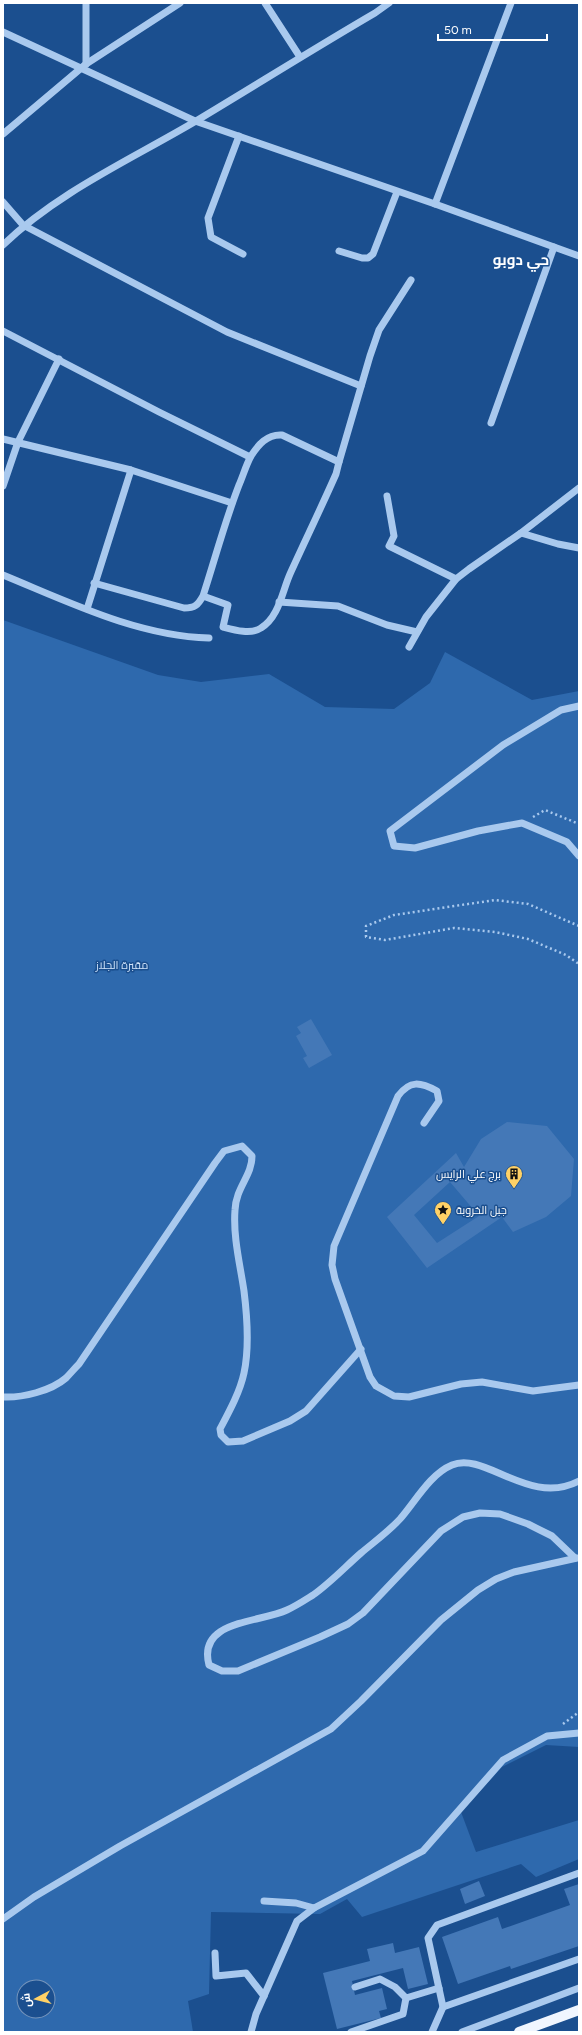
<svg xmlns="http://www.w3.org/2000/svg" width="582" height="2035" viewBox="0 0 582 2035" font-family="Figtree,Cairo,sans-serif">
  <rect width="100%" height="100%" fill="#1b4f8f"/>
  <path fill="#2e69ad" fill-rule="evenodd" d="M3,620L158,675L201,682L269,674L325,707L394,709L430,683L445,652L532,700L579,691V1747L546,1745L502,1767L461,1812L476,1852L579,1820V1859L536,1877L521,1864L362,1917L347,1899L320,1914L211,1912L209,1994L188,2001L193,2032H3ZM24,1987H48V2011H24Z"/>
  <g fill="#4478b7" fill-rule="evenodd">
    <path d="M311,1019L332,1055L309,1068L303,1058L307,1056L296,1036L301,1033L297,1027Z"/>
    <path d="M507,1122L547,1126L574,1159L571,1196L546,1217L513,1232L502,1217L427,1268L387,1217L456,1153L464,1167L481,1139ZM450,1182L479,1216L437,1243L414,1215Z"/>
    <path d="M479,1881L485,1896L465,1904L460,1889Z"/>
    <path d="M579,1884V1946L511,1969L510,1966L458,1984L442,1937L498,1917L502,1929L570,1905L564,1889Z"/>
    <path d="M393,1943L395,1953L419,1947L428,1984L408,1989L403,1968L352,1981L355,1995L382,1988L387,2009L379,2011L381,2018L337,2029L323,1973L370,1961L367,1949Z"/>
  </g>
  <g fill="none" stroke-linecap="round" stroke-linejoin="round">
    <g stroke="#a9c9ee" stroke-width="2.5" stroke-dasharray="2 3" stroke-linecap="butt">
      <path d="M533,817L545,810L579,824"/>
      <path d="M579,926L528,904L495,900L394,915L366,926V937L385,940L454,928L495,932L528,939L566,955L579,964"/>
      <path d="M563,1724L579,1712"/>
    </g>
    <g stroke="#a9c9ee" stroke-width="7">
      <path d="M265,3L300,57"/>
      <path d="M3,32L195,121L435,204L579,256"/>
      <path d="M86,64V3"/>
      <path d="M3,134L86,64L180,3"/>
      <path d="M239,136L208,218L211,237L243,254"/>
      <path d="M3,202L23,225L227,332L361,386"/>
      <path d="M435,204L511,3"/>
      <path d="M3,245C58,192 130,160 196,121C256,85 315,48 375,13L389,3"/>
      <path d="M339,251L362,258H368L373,254L397,192"/>
      <path d="M3,331L159,412L250,457"/>
      <path d="M491,423L554,247"/>
      <path d="M3,439L131,470L232,503"/>
      <path d="M339,462L370,356L379,330L411,280"/>
      <path d="M3,486L18,442L59,359"/>
      <path d="M387,496L394,536L389,546L456,579"/>
      <path d="M521,533L558,544L579,548"/>
      <path d="M3,575C69,602 137,636 209,638"/>
      <path d="M94,583L184,608C195,608 198,605 203,596C215,559 225,521 239,485C243,476 246,465 251,456C258,445 267,434 282,435L339,462L336,474C321,508 305,541 290,574C282,592 279,617 261,628C251,635 234,630 223,627L228,605L203,596"/>
      <path d="M279,602L338,606L387,625L417,632"/>
      <path d="M87,609L131,470"/>
      <path d="M409,647L426,617L456,579L469,569L521,533L579,488"/>
      <path d="M579,706L561,710L503,745L390,831L394,846L415,848L478,831L522,823L567,842L579,856"/>
      <path d="M424,1123L439,1101L437,1091C420,1082 410,1080 398,1096L334,1246L332,1265L335,1279L370,1377L376,1386L394,1396L409,1397L461,1384L482,1382L533,1391L579,1385"/>
      <path d="M3,1397C22,1398 51,1391 66,1378C70,1374 74,1369 79,1364L215,1163L224,1151L242,1146L252,1156C252,1176 236,1187 235,1210C233,1237 240,1264 244,1291C247,1315 249,1350 244,1373C240,1392 229,1412 220,1429L221,1435L228,1442L243,1441L290,1421L306,1411L361,1349"/>
      <path d="M575,1558L552,1536L528,1524L500,1514L480,1513L463,1517L441,1531L363,1613L348,1624L320,1637L238,1671H222L209,1665C197,1620 259,1623 287,1610C296,1606 305,1600 313,1595C330,1583 345,1567 361,1553C374,1542 388,1532 400,1519C415,1502 430,1474 452,1465C485,1451 529,1507 579,1481"/>
      <path d="M264,1901L296,1903L314,1908L423,1851L503,1760L547,1736L579,1733"/>
      <path d="M3,1919L34,1897L120,1846L331,1729L361,1701L441,1620L478,1590L496,1579L514,1572L577,1558"/>
      <path d="M215,1953L216,1976L246,1973L264,1996"/>
      <path d="M406,1998L439,1988"/>
      <path d="M443,2007L579,1959"/>
      <path d="M251,2032L256,2014L297,1921L314,1908"/>
      <path d="M351,2032L403,2014L406,1998L395,1987L380,1979L355,1987"/>
      <path d="M432,2032L443,2007L428,1938L437,1925L579,1873"/>
      <path d="M462,2032L579,1988"/>
    </g>
    <path stroke="#f0f6ff" stroke-width="10" d="M519,2032L579,2010"/>
  </g>
  <defs>
    <symbol id="building-pin" viewBox="-11 -11 22 30"><path d="M0 17L-7.5 6A9.5 9.5 0 1 1 7.5 6Z" fill="#ffd166" stroke="#1b4f8f"/><path d="M-4-6H4V6H1V3H-1V6H-4ZM-2.5-4.3h1.7v1.8h-1.7ZM.8-4.3h1.7v1.8H.8ZM-2.5-1h1.7V.8h-1.7ZM.8-1h1.7V.8H.8Z" fill="#111"/></symbol>
    <symbol id="sight-pin" viewBox="-11 -11 22 30"><path d="M0 17L-7.5 6A9.5 9.5 0 1 1 7.5 6Z" fill="#ffd166" stroke="#1b4f8f"/><path d="M0-6L1.8-2.2L6-1.7L2.9 1.2L3.7 5.4L0 3.3L-3.7 5.4L-2.9 1.2L-6-1.7L-1.8-2.2Z" fill="#111"/></symbol>
  </defs>
  <g fill-rule="evenodd">
    <use href="#building-pin" x="504" y="1164" width="20" height="27"/>
    <use href="#sight-pin" x="433" y="1200" width="20" height="27"/>
  </g>
  <g text-anchor="middle" dominant-baseline="central" stroke-width="3" stroke-linejoin="round" paint-order="stroke">
    <g font-size="11" fill="#cfe3fa" stroke="#1b4f8f">
      <text x="122" y="965">مقبرة الجلاز</text>
    </g>
    <g font-size="11" fill="#fff" stroke="#1b4f8f" text-anchor="end">
      <text x="501" y="1174">برج علي الرايس</text>
      <text x="456" y="1210" text-anchor="start">جبل الخروبة</text>
    </g>
    <g font-size="15" font-weight="bold" fill="#fff" stroke="#1b4f8f">
      <text x="521" y="260">حي دوبو</text>
    </g>
  </g>
  <rect width="582" height="2035" fill="none" stroke="#ffffff" stroke-width="8"/>
  <g transform="translate(36 1999) rotate(263)"><circle r="19" fill="#1b4f8f" stroke="#7695bc"/>
  <path d="M0-3L7 15L0 10L-7 15Z" fill="#ffd166"/>
  <text y="-6" font-size="11" font-weight="bold" text-anchor="middle" fill="#ffffff">ش</text>
  </g>
  <path d="M438 34v6h109v-6" fill="none" stroke="#ffffff" stroke-width="2"/>
  <text x="444" y="34" font-size="12" fill="#ffffff" stroke="#1b4f8f" stroke-width="3" paint-order="stroke">50 m</text>
</svg>
